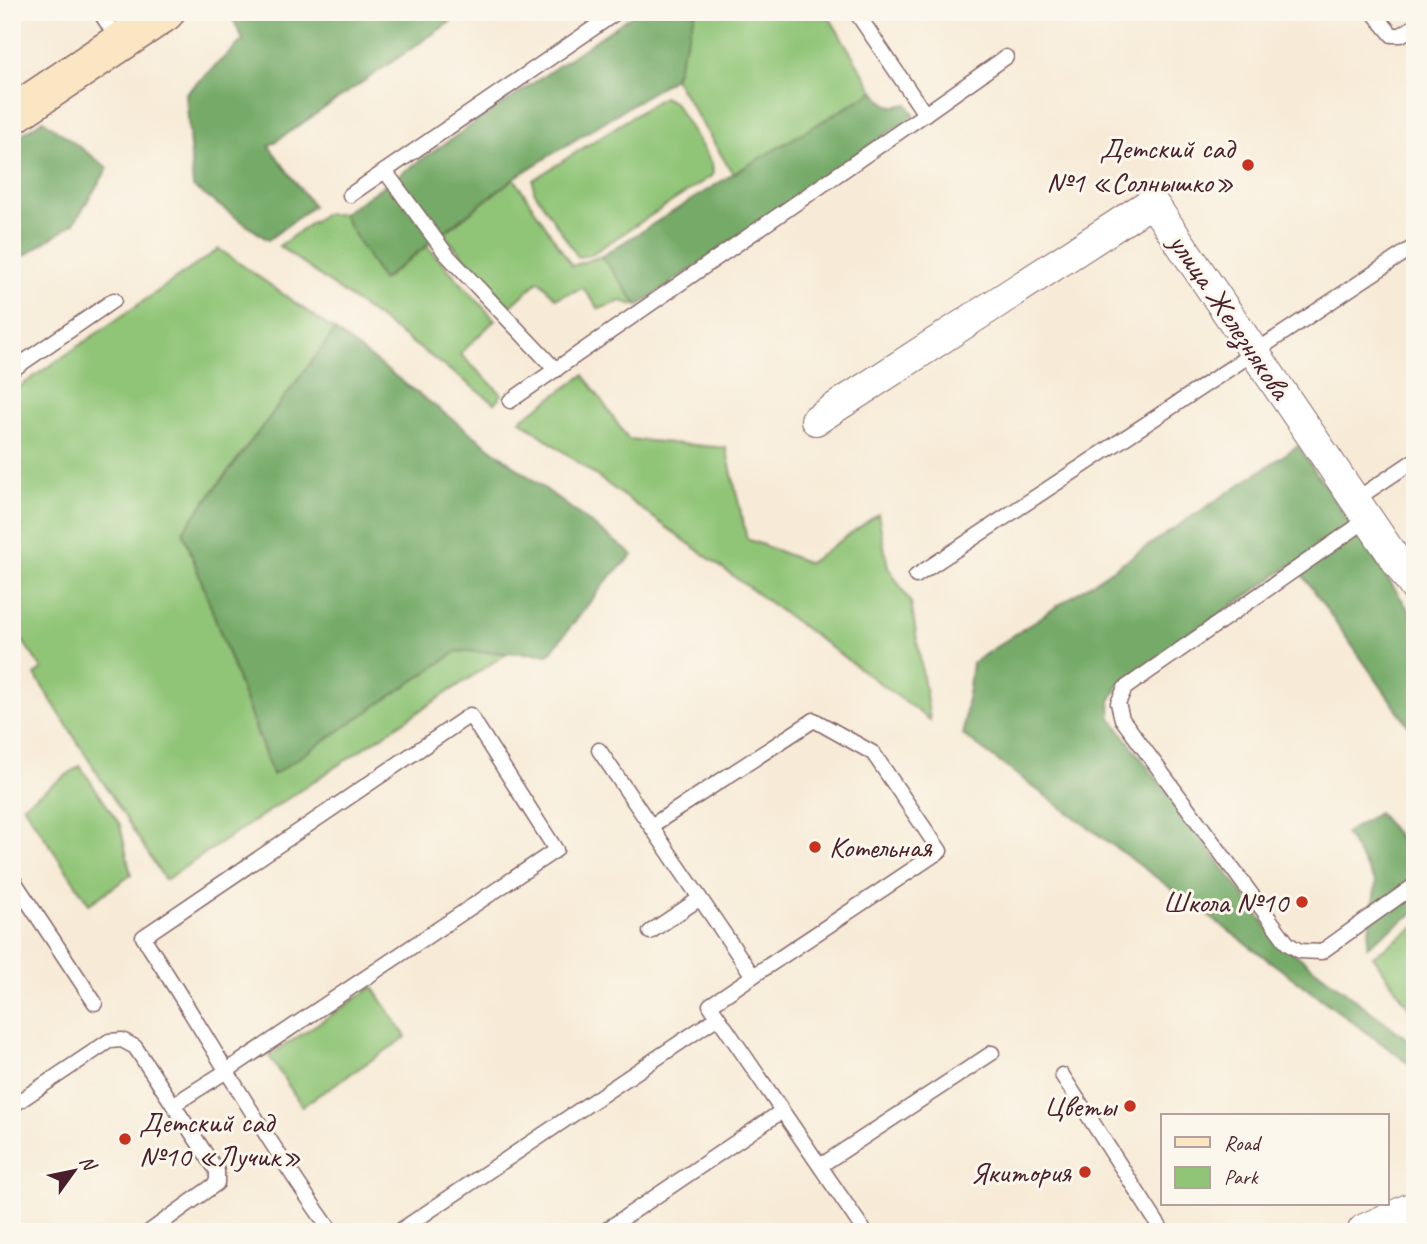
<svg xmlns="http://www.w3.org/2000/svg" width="1427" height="1244" viewBox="0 0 1427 1244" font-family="Caveat,sans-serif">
  <rect width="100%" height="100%" fill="#fbf7ec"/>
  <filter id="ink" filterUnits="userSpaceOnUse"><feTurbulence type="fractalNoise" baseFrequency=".0143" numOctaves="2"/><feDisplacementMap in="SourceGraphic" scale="14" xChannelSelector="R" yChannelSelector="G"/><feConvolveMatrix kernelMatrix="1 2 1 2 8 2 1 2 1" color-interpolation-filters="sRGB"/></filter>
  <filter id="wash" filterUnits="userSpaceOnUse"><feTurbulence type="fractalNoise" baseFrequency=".00686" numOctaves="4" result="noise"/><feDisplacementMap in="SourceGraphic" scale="28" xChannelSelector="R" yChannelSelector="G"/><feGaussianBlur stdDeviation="1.57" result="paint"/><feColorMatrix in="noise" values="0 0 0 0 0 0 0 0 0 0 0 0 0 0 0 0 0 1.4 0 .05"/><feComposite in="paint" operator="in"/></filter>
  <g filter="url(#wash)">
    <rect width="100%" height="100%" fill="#f7ebd7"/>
    <g fill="#90c577" stroke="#6d7251" stroke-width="2">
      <path d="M696,12H826L874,91L733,174L674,78Z"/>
      <path d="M663,97L674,102L712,163L713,175L590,255L578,257L534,191L533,180Z"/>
      <path d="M514,178L572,266L602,256L638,306L621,301L599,309L583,288L556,298L539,280L510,307L443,234Z"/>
      <path d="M324,214H342L383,280L427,246L495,320L460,354L502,394L495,403L279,246Z"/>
      <path d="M219,249L335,331L183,531L272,774L458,651L507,653L165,880L35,675L42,669L18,634L12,637V392Z"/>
      <path d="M584,375L628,439L726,448L747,539L809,563L878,514L888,567L911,603L930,720L520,420Z"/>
      <path d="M80,766L120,825L131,875L89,904L23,805Z"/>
      <path d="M1415,927V1016L1373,956Z"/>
      <path d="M373,987L406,1037L302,1106L269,1056Z"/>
    </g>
    <g fill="#74aa68" stroke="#5f644a" stroke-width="2">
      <path d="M239,12H465L269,146L313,206L268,240L193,187L186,93L243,40L232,17Z"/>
      <path d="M637,12H696L674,78L514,178L382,280L342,214Z"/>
      <path d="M874,91C885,105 890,109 907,104L914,115L638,306L602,256L733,174Z"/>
      <path d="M43,120L108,168L74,223L12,264V141Z"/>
      <path d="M335,331L633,555L609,578L549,654L458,651L273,775L183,531Z"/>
      <path d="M1298,446L1415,619V735L1294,563L1119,685L1110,701L1111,718L1278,941L1415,1045V1068L963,735L972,663Z"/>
      <path d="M1378,813L1400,838L1415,828V912L1367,946L1376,883L1345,833Z"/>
    </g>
  </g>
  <g filter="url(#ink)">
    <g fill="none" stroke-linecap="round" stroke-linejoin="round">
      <defs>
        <g id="service">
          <path d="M100,12L119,41"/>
          <path d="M1373,12L1392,35H1401L1415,26"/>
          <path d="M925,114L1006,57"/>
          <path d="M385,171L447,255L556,370"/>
          <path d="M350,195L617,12"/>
          <path d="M12,370L114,300"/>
          <path d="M510,401L925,114L856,12"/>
          <path d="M1355,500L1415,460"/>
          <path d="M1368,519L1125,688L1118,703L1122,719L1288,944L1300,951L1321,952L1415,885"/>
          <path d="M916,576L1415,246"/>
          <path d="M599,750L753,976L710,1005L718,1017"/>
          <path d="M651,826L814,720L873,753L940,851L753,976"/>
          <path d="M12,878L95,1003"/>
          <path d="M650,932L699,899"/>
          <path d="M1062,1075L1163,1232"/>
          <path d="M173,1105L225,1072L556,850L470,715L143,937C207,1035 263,1137 332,1232"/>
          <path d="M12,1106L109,1041L122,1040L135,1047L217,1171V1183L149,1232"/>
          <path d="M820,1166L992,1053"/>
          <path d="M398,1232L718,1017L865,1232"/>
          <path d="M603,1232L782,1111"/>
        </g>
        <path id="minor" d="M816,420L1152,202L1415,588"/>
        <path id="tertiary" d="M1366,1232L1415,1210"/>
        <path id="secondary" d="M12,115L165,12"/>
      </defs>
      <use href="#service" stroke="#876667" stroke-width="17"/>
      <use href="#minor" stroke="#876667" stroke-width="32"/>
      <use href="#tertiary" stroke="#876667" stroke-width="39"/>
      <use href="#secondary" stroke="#876667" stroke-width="41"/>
      <use href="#service" stroke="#fff" stroke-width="14"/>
      <use href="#minor" stroke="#fff" stroke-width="30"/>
      <use href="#tertiary" stroke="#fff" stroke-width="37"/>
      <use href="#secondary" stroke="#fbe6c4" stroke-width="38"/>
    </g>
  </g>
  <g fill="#c8321e" stroke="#fbf7ec" stroke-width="2.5">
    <circle cx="1248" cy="165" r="7"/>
    <circle cx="815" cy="847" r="7"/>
    <circle cx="1302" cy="902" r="7"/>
    <circle cx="1130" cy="1106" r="7"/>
    <circle cx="125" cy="1139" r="7"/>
    <circle cx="1085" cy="1172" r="7"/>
  </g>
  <g text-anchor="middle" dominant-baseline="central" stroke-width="6" stroke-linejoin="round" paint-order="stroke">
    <g font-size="30" fill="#4a1f2b" stroke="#fbf7ec" text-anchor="end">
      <text x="1234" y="148">Детский сад<tspan x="1234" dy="34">№1 «Солнышко»</tspan></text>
      <text x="829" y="847" text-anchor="start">Котельная</text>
      <text x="1288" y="902">Школа №10</text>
      <text x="1116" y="1106">Цветы</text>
      <text x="139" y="1122" text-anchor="start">Детский сад<tspan x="139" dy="34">№10 «Лучик»</tspan></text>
      <text x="1071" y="1172">Якитория</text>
    </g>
    <g font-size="30" fill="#4a1f2b" stroke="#fbf7ec">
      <text transform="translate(1230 316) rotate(56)">улица Железнякова</text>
    </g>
  </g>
  <rect width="1427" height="1244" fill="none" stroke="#fbf7ec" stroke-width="42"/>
  <rect x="1161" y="1114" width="228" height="91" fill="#fbf7ec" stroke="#b4a19f" stroke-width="2"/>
  <rect x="1175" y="1137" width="35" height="10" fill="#fbe6c4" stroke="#b4a19f" stroke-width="2"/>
  <text x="1224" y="1150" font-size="21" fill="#4a1f2b">Road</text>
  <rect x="1175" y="1167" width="35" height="21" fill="#90c577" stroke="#b4a19f" stroke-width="2"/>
  <text x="1224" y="1184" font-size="21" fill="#4a1f2b">Park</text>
  <g transform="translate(74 1171) rotate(57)" stroke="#fbf7ec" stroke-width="5" paint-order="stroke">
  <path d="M0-5L12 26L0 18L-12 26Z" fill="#4a1f2b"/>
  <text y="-10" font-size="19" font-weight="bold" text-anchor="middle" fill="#4a1f2b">N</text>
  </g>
</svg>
